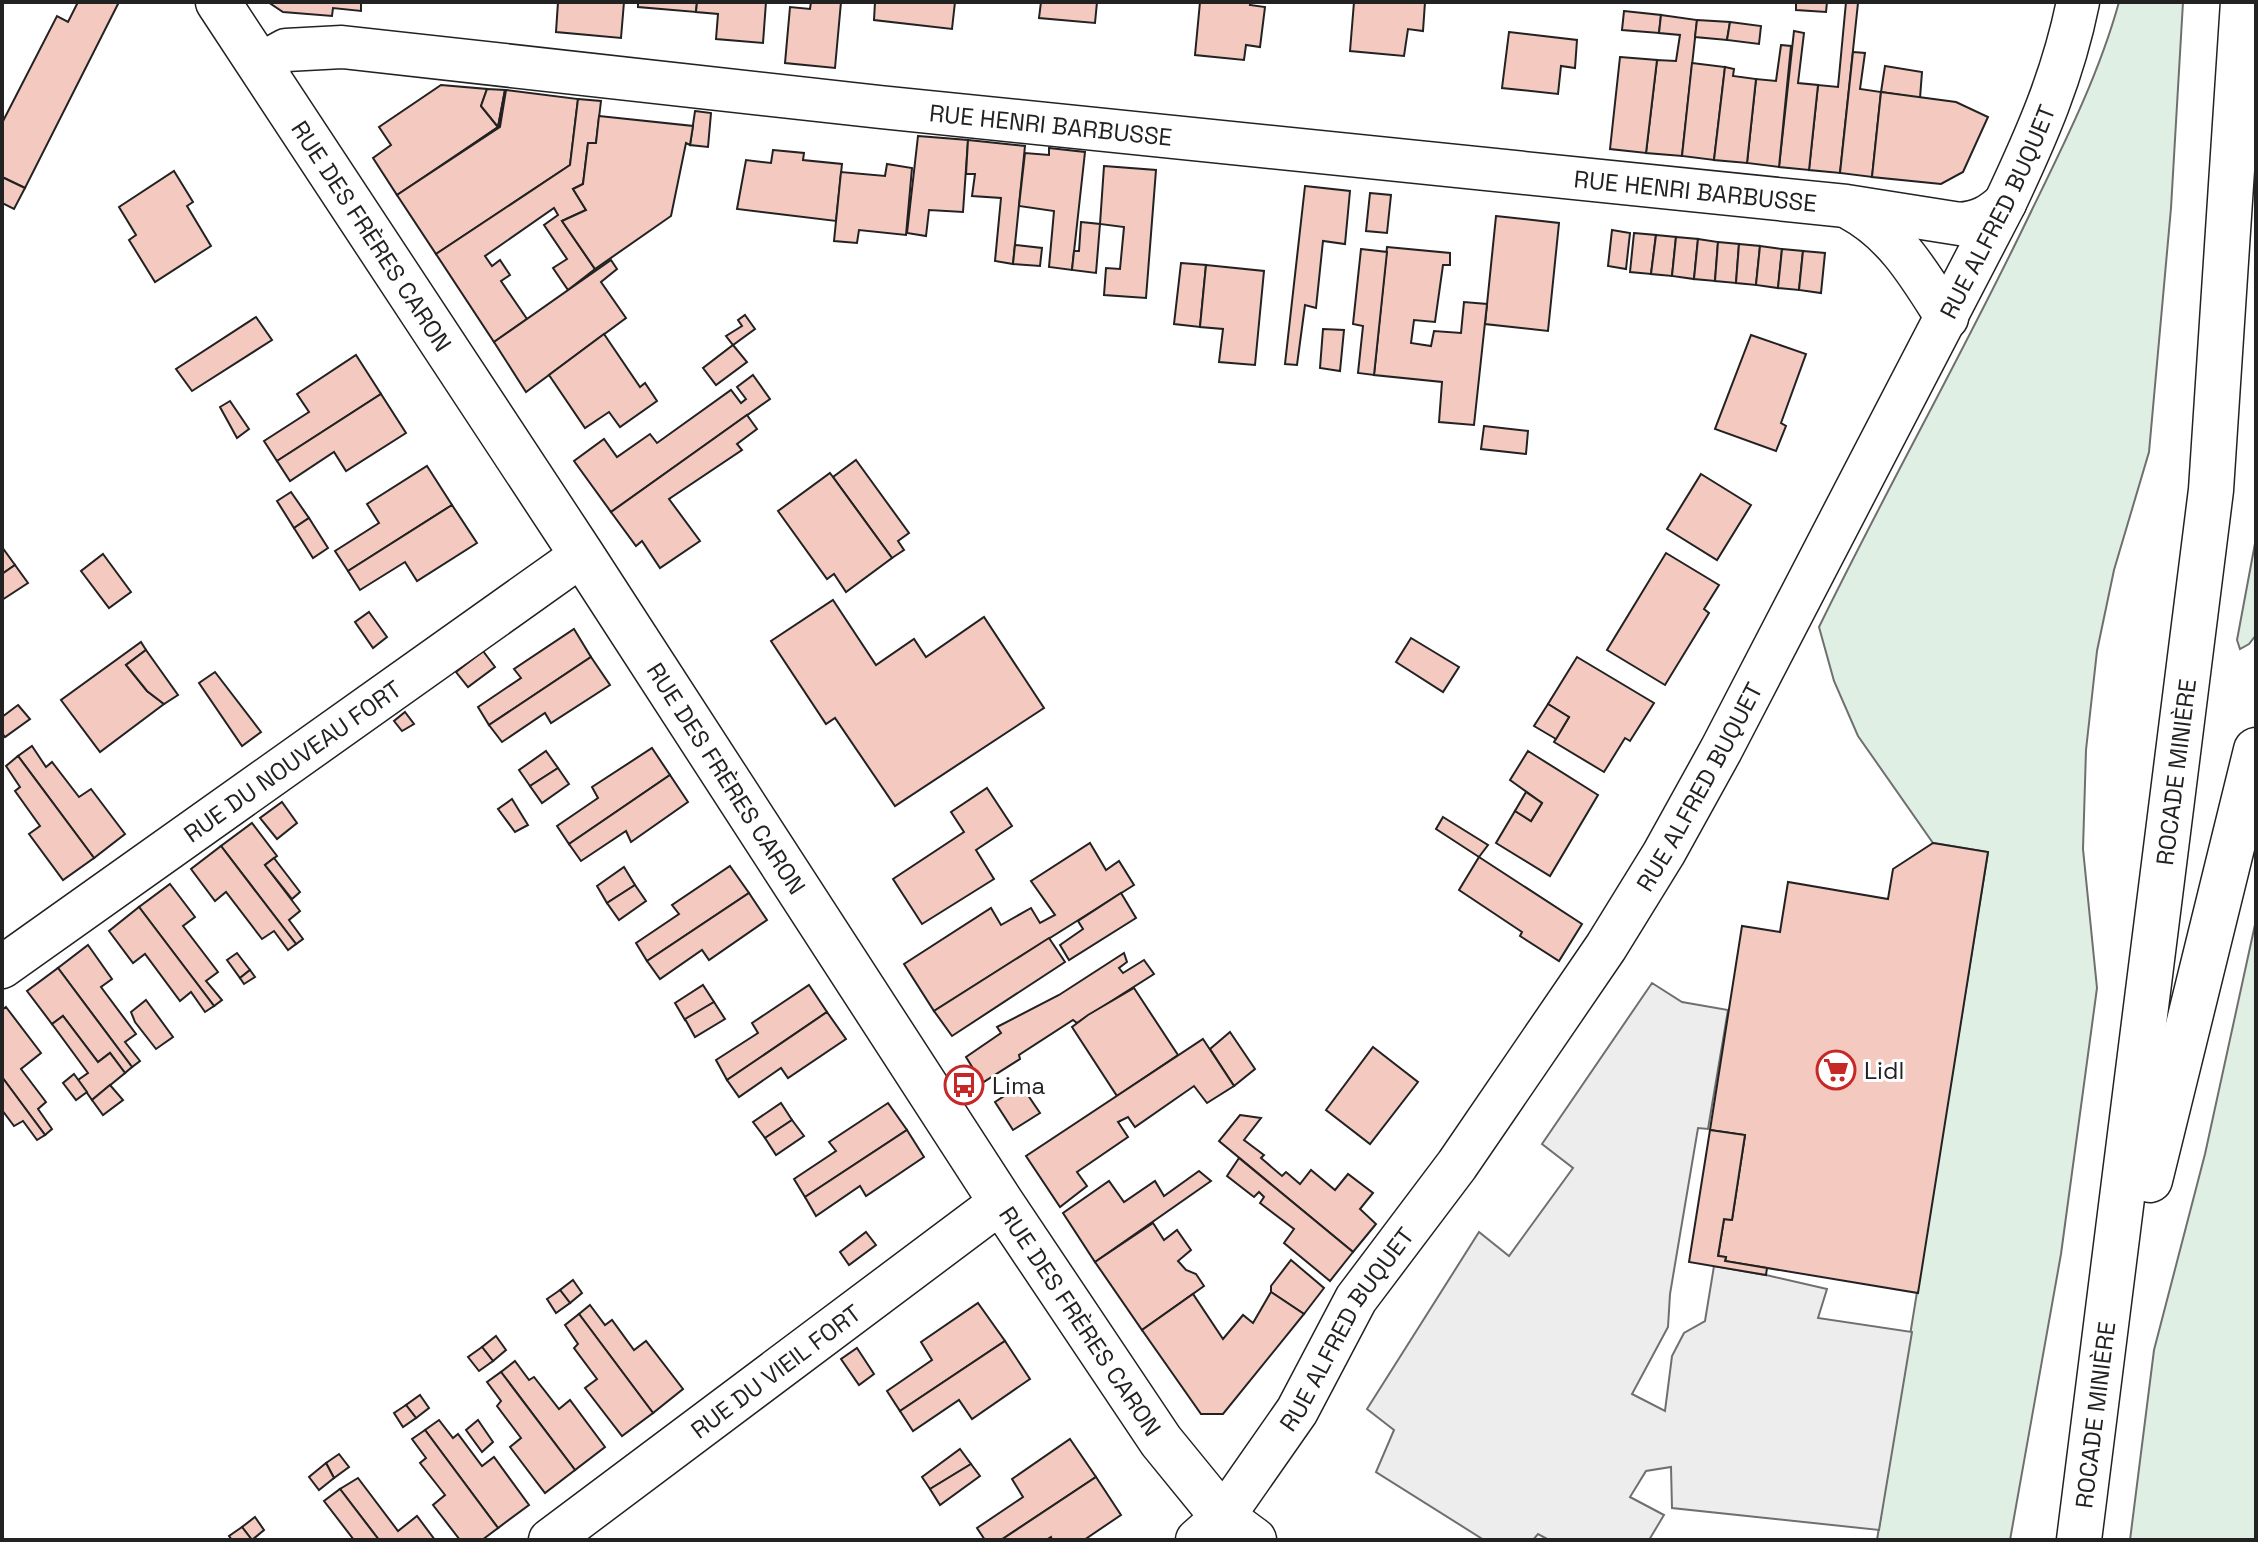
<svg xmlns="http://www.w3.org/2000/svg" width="2258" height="1542" viewBox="0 0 2258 1542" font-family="'Space Grotesk',sans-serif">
  <rect width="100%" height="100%" fill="#fff"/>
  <g fill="#e0efe3" stroke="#6f6f6f" stroke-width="2">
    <path d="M2119,2H2183L2171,208L2149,452L2114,570L2097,651L2086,750L2083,849L2097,988L2061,1254L2010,1540H1877L1988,852L1933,843L1858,736L1834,681L1819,627C1886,490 1961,357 2027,220C2061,150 2098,78 2119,2Z"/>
    <path d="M2256,538V635L2249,644L2240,649L2237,640Z"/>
    <path d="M2256,920V1540H2130L2154,1350L2205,1154Z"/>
  </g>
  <path fill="#ededed" stroke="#6f6f6f" stroke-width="2" d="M1652,983L1682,1002L1728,1010L1708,1129L1698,1128L1670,1294L1668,1327L1632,1394L1665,1411L1672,1356L1684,1333L1705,1321L1714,1266L1766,1275L1827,1289L1818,1318L1912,1332L1879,1530L1672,1508L1671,1467L1646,1471L1630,1497L1664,1515L1649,1540H1549L1538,1534L1533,1540H1484L1376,1472L1394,1430L1367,1409L1479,1232L1509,1256L1573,1168L1542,1144Z"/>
  <g fill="#f3c9c0" stroke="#222" stroke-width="2">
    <path d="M78,2H119L25,188L2,177V123L57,16L68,22Z"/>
    <path d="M361,2V11L333,8L332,16L283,12L268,2Z"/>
    <path d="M558,2H624L621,38L556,32Z"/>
    <path d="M638,2H697L696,12L638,7Z"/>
    <path d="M697,2H766L763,43L716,39L718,14L696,12Z"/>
    <path d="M811,2H841L835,68L785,63L790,7L810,9Z"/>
    <path d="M875,2H955L952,29L874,20Z"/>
    <path d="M1041,2H1097L1095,23L1039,18Z"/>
    <path d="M1200,2H1251L1250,5L1265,7L1260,47L1246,45L1244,60L1195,55Z"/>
    <path d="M1354,2H1425L1423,31L1408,29L1404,56L1350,51Z"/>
    <path d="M1796,2H1827L1826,12L1796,10Z"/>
    <path d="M1846,2L1858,3L1840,173L1809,170L1818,85L1838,87Z"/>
    <path d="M1624,11L1661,15L1659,33L1622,30Z"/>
    <path d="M1661,15L1697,20L1682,156L1646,153L1657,60L1676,61L1680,35L1659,33Z"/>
    <path d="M1697,20L1730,22L1727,40L1695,37Z"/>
    <path d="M1730,22L1761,26L1759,44L1727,40Z"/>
    <path d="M1794,31L1804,33L1798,83L1818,85L1809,170L1779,167Z"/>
    <path d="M1509,32L1577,40L1575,68L1561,66L1558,94L1502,88Z"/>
    <path d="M1781,45L1791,46L1779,167L1747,163L1756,79L1776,81Z"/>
    <path d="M1853,52L1865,53L1860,89L1881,92L1872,177L1840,173Z"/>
    <path d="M1620,57L1657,60L1646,153L1610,149Z"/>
    <path d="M1692,63L1725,67L1714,160L1682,156Z"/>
    <path d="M1885,66L1922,72L1920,98L1881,92Z"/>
    <path d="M1725,67L1734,69L1733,76L1756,79L1747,163L1714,160Z"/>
    <path d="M441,85L487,89L481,106L498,127L397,195L373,158L391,145L379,127Z"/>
    <path d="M487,89L505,90L498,127L481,106Z"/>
    <path d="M505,90L500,127L450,160L498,127Z"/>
    <path d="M506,90L578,99L570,165L436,254L397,195L500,127Z"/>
    <path d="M1881,92L1956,102L1988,117L1963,172L1941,184L1872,177Z"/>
    <path d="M578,99L601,101L596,143H588L583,184L573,189L586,210L562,221L595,269L568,290L553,268L567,259L544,225L558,215L554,208L485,256L492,266L500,260L510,275L501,281L527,319L494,342L436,254L570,165Z"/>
    <path d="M695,111L711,113L708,147L690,145Z"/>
    <path d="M599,116L693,126L690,145L686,143L671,216L595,269L562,221L586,210L573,189L583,184L588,143H596Z"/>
    <path d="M918,136L968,140L963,212L929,210L926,236L907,233Z"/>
    <path d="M968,140L1025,146L1013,264L995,261L1001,198L972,196L975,174H966Z"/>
    <path d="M1049,148L1085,152L1072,270L1049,267L1054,211L1019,206L1025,153L1049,155Z"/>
    <path d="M773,150L804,153L803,160L842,164L836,221L737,209L746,160L771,163Z"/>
    <path d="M887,164L912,168L906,235L859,230L857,243L834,241L841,172L885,176Z"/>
    <path d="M1104,166L1156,170L1146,298L1104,295L1106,268L1120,269L1124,227L1100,224Z"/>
    <path d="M174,171L193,202L187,206L211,246L155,282L129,240L136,235L119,207Z"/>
    <path d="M2,177L25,188L14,209L2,203Z"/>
    <path d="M1305,186L1350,191L1345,244L1323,241L1316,308L1305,305L1297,365L1285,364Z"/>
    <path d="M1370,193L1391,195L1387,233L1366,231Z"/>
    <path d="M1496,216L1559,223L1548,331L1485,324Z"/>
    <path d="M1081,222L1100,224L1096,273L1072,270L1074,251H1079Z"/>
    <path d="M1612,230L1630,233L1626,269L1608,266Z"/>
    <path d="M1634,233L1656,235L1651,274L1630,272Z"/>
    <path d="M1656,235L1676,237L1672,276L1651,274Z"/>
    <path d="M1676,237L1698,239L1694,279L1672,276Z"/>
    <path d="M1698,239L1718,242L1715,281L1694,279Z"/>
    <path d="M1718,242L1739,244L1736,283L1715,281Z"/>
    <path d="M1739,244L1760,246L1756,285L1736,283Z"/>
    <path d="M1015,245L1042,248L1040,266L1013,264Z"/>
    <path d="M1760,246L1782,249L1778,288L1756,285Z"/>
    <path d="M1387,247L1450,253V265H1443L1435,322L1414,320L1411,343L1431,346L1434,331L1461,333L1464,302L1487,304L1474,425L1439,422L1442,382L1374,375Z"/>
    <path d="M1361,249L1387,252L1374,375L1358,373L1363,326L1353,324Z"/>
    <path d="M1782,249L1803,251L1799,290L1778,288Z"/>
    <path d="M1803,251L1825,253L1821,293L1799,290Z"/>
    <path d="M611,260L617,269L601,282L626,318L526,392L494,342Z"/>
    <path d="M1181,263L1206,265L1200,327L1174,324Z"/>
    <path d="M1206,265L1264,271L1255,365L1219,362L1223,329L1200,327Z"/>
    <path d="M745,315L755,329L733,345L726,336L742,326L738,320Z"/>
    <path d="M256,317L272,340L192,391L176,369Z"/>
    <path d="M1323,329L1344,330L1340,371L1320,368Z"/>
    <path d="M604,334L640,387L645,383L657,401L620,427L609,412L585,428L549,375Z"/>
    <path d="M1751,335L1806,354L1781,423L1786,426L1776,451L1715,429Z"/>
    <path d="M733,345L747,362L716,385L703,368Z"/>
    <path d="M356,355L381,394L277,461L264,441L309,412L297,394Z"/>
    <path d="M753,375L770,399L611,512L574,461L604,439L617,457L650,434L657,443L731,390L741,403L746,399L737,387Z"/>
    <path d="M381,394L406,433L346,471L334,452L290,481L277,461Z"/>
    <path d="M230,401L249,429L237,438L220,407Z"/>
    <path d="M747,415L757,429L737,444L742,450L669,499L700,541L660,568L642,541L636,546L611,512Z"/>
    <path d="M1484,426L1528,431L1526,454L1481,449Z"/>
    <path d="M856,460L909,533L898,541L904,550L892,558L833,477Z"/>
    <path d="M427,466L452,505L348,571L335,551L379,523L367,504Z"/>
    <path d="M830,473L892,558L846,592L834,574L827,579L778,511Z"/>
    <path d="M1701,474L1751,505L1717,560L1667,529Z"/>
    <path d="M291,492L309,518L294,528L277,501Z"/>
    <path d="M452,505L477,543L417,581L405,562L360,590L348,571Z"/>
    <path d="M309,518L328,548L313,558L294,528Z"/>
    <path d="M2,547L15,565L2,574Z"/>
    <path d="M1666,553L1719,585L1704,609L1709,613L1665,685L1607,650Z"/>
    <path d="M103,554L131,592L109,608L81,571Z"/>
    <path d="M15,565L28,583L2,600V574Z"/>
    <path d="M833,600L876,665L914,639L926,657L984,617L1044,708L895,806L835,718L826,724L771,641Z"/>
    <path d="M369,612L387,637L373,648L355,622Z"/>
    <path d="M574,629L591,657L489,725L478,707L521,678L514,669Z"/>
    <path d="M1411,638L1459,667L1443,692L1396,662Z"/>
    <path d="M141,642L146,650L126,665L147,691L164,704L100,752L61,700Z"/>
    <path d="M146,650L178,695L164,704L147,691L126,665Z"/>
    <path d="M483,651L495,667L468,687L456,672Z"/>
    <path d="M591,657L610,685L551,723L545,713L502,742L489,725Z"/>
    <path d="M1577,657L1654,703L1630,741L1625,738L1604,772L1554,742L1569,717L1548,704Z"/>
    <path d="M215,672L261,732L242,746L199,683Z"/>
    <path d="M1548,704L1569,717L1556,739L1534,726Z"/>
    <path d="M18,705L30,719L5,737L2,733V717Z"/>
    <path d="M405,712L414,724L402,731L394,721Z"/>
    <path d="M32,746L46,767L52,762L79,797L91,789L125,834L94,858L18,756Z"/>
    <path d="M652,748L670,775L569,844L557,826L598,798L592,787Z"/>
    <path d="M546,751L558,768L530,786L519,770Z"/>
    <path d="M1528,751L1598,795L1550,876L1496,843L1515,811L1531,821L1542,803L1510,780Z"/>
    <path d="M18,756L94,858L63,880L29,834L40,826L15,791L20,787L6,766Z"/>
    <path d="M558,768L569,784L542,803L530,786Z"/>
    <path d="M670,775L688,802L631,842L626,831L581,861L569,844Z"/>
    <path d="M987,788L1012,826L976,850L994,879L922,924L893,879L964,832L951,812Z"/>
    <path d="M1526,792L1542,803L1531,821L1515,811Z"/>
    <path d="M512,799L528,825L515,832L498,809Z"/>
    <path d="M282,802L297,823L277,839L260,818Z"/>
    <path d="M1443,817L1488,845L1479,857L1436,829Z"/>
    <path d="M252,823L277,856L265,865L300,911L289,920L303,939L296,944L221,846Z"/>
    <path d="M1090,843L1106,870L1119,861L1134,885L934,1011L904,964L991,908L1001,925L1031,908L1040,923L1055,915L1031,881Z"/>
    <path d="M1933,843L1988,852L1918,1293L1725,1261L1726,1257L1718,1256L1724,1219L1732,1220L1745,1135L1710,1130L1742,926L1780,932L1788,882L1888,899L1893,869Z"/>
    <path d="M221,846L296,944L288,950L274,931L262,939L226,892L215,901L191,869Z"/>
    <path d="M1479,857L1582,924L1559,961L1520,936L1522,932L1459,890Z"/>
    <path d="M274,858L300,892L292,899L265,865Z"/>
    <path d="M730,866L749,893L647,961L636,943L679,914L672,905Z"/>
    <path d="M624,867L635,885L607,903L597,886Z"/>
    <path d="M170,884L195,917L183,926L218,972L206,981L222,1000L214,1006L139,907Z"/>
    <path d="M635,885L646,901L619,920L607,903Z"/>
    <path d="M749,893L767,920L709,960L702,950L660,979L647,961Z"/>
    <path d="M1121,893L1136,918L1069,960L1060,945L1083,929L1078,921Z"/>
    <path d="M139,907L214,1006L205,1012L191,992L180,1001L145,954L133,963L109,931Z"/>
    <path d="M1049,938L1065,962L952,1036L934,1011Z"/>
    <path d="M88,945L112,979L101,987L136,1034L125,1042L140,1061L132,1067L58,968Z"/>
    <path d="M237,953L250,970L240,978L227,960Z"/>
    <path d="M1124,953L1127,962L1119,968L1123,973L1144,960L1154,974L1077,1023L1073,1020L1019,1055L1020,1059L982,1083L966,1057L1001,1033L997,1027L1059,995Z"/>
    <path d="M58,968L132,1067L125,1073L110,1053L98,1062L63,1016L52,1024L27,991Z"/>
    <path d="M250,970L255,977L244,984L240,978Z"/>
    <path d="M703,985L714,1002L685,1020L675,1003Z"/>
    <path d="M809,985L827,1012L727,1080L716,1060L758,1033L752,1023Z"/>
    <path d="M1134,988L1178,1055L1117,1096L1072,1027L1088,1015Z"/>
    <path d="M146,1000L173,1037L156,1049L135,1022L131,1012Z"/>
    <path d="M714,1002L725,1019L695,1037L685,1019Z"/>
    <path d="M6,1007L41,1053L21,1069L46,1102L38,1109L52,1129L45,1135L2,1077V1010Z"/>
    <path d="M827,1012L846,1039L788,1078L781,1068L739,1097L727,1080Z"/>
    <path d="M63,1016L98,1062L110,1053L125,1073L92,1100L78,1080L88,1073L52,1024Z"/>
    <path d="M1230,1032L1255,1069L1234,1086L1210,1049Z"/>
    <path d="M1203,1039L1234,1086L1207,1103L1194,1086L1135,1127L1128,1117L1118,1122L1128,1137L1077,1172L1087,1186L1060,1207L1026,1156Z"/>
    <path d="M1373,1047L1418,1082L1370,1144L1326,1110Z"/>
    <path d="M74,1074L87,1092L76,1100L63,1083Z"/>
    <path d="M2,1077L45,1135L37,1140L23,1121L14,1126L2,1110Z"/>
    <path d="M110,1085L123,1100L103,1115L92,1100Z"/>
    <path d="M1021,1085L1040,1113L1013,1130L995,1102Z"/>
    <path d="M781,1103L792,1120L765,1138L753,1122Z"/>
    <path d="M888,1103L907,1130L805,1197L794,1179L836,1151L829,1142Z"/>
    <path d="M1240,1115L1261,1118L1244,1140L1264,1155L1261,1158L1282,1176L1286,1172L1300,1184L1311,1170L1335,1190L1348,1174L1373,1193L1360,1209L1376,1224L1353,1252L1219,1141Z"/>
    <path d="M792,1120L804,1136L776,1155L765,1138Z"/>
    <path d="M907,1130L924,1157L866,1196L860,1186L816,1216L805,1197Z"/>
    <path d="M1710,1130L1745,1135L1732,1220L1724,1219L1718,1256L1726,1257L1725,1261L1767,1268L1766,1275L1689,1262Z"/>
    <path d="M1239,1158L1353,1252L1330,1281L1284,1243L1294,1229L1260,1203L1264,1197L1259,1192L1254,1197L1227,1176Z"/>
    <path d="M1199,1171L1211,1181L1095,1262L1063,1213L1109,1181L1124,1202L1155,1181L1164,1196Z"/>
    <path d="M1153,1223L1164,1240L1177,1230L1191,1250L1178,1261L1186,1270L1196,1274L1204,1286L1142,1330L1095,1262Z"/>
    <path d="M866,1232L876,1245L849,1265L840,1252Z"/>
    <path d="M1291,1260L1324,1288L1304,1314L1271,1292V1286Z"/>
    <path d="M573,1280L582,1293L570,1303L560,1290Z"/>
    <path d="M560,1290L570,1303L556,1313L547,1299Z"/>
    <path d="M1271,1292L1304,1314L1223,1414H1201L1142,1330L1193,1294L1223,1339L1243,1315L1253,1323Z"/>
    <path d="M978,1303L1005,1341L900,1411L887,1391L932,1360L921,1342Z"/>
    <path d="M590,1305L605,1325L612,1320L634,1350L646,1341L683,1389L653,1413L579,1314Z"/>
    <path d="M579,1314L653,1413L622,1436L585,1388L597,1379L574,1348L578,1344L565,1325Z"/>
    <path d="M496,1336L506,1350L493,1361L482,1347Z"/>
    <path d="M1005,1341L1030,1379L972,1419L959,1400L913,1431L900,1411Z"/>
    <path d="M482,1347L493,1361L479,1371L468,1357Z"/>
    <path d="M857,1348L874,1374L859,1385L841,1359Z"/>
    <path d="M515,1361L529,1380L534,1377L559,1409L570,1400L605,1447L575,1470L501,1372Z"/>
    <path d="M501,1372L575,1470L545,1493L510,1447L521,1438L497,1406L501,1401L487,1382Z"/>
    <path d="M420,1395L429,1408L416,1418L406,1405Z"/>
    <path d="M406,1405L416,1418L403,1427L394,1413Z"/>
    <path d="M439,1420L453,1438L458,1434L482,1466L494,1457L529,1505L498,1528L425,1430Z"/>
    <path d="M478,1420L493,1442L482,1452L466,1430Z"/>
    <path d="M425,1430L498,1528L482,1540H460L433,1505L445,1495L420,1463L426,1458L412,1439Z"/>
    <path d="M1070,1439L1096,1477L1001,1540H985L977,1528L1023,1497L1012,1479Z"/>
    <path d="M960,1449L971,1464L930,1489L922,1477Z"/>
    <path d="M339,1454L349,1467L334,1478L326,1463Z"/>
    <path d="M326,1463L334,1478L319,1490L309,1477Z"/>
    <path d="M971,1464L980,1476L940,1505L930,1489Z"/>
    <path d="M1096,1477L1121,1515L1084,1540H1052L1051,1537L1046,1540H1001Z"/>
    <path d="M358,1478L398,1531L417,1516L435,1540H379L340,1489Z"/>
    <path d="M340,1489L379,1540H354L324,1501Z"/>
    <path d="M255,1517L264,1530L252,1540L242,1527Z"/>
    <path d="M242,1527L252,1540H232L229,1536Z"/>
  </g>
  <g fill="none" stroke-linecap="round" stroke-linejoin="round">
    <defs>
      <g id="street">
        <path id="s1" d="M259,65L286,50L342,47L880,107L1846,206L1960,224C1980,222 1991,216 2005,203"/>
        <path d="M1851,209C1896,233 1921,277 1947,318"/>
        <path id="s2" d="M2,967L582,555"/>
        <path id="s3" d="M550,1540L1001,1202"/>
        <path id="s4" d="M1197,1540L1223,1517L1297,1411L1356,1299L1457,1165L1606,947L1664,853L1721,750L2005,203C2037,135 2063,76 2078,2"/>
      </g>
      <g id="secondary">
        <path id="s5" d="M218,2L582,555L1001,1202L1161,1441L1223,1517L1254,1540"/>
      </g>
      <g id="highway">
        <path d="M2150,1180L2256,750"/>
        <path id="s6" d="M2079,1540L2211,490L2243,2"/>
      </g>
    </defs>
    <use href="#street" stroke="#222" stroke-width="45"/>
    <use href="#secondary" stroke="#222" stroke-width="47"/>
    <use href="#highway" stroke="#222" stroke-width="47"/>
    <use href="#street" stroke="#fff" stroke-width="42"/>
    <use href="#secondary" stroke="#fff" stroke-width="44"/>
    <use href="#highway" stroke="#fff" stroke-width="44"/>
  </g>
  <defs>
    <symbol id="supermarket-ring" viewBox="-11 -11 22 22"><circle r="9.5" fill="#fff" stroke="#c62828" stroke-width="1.5"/><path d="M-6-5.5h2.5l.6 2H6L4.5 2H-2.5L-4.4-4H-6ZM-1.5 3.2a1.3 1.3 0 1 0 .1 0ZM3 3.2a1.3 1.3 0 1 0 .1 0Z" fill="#c62828"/></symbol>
    <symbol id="bus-ring" viewBox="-11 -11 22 22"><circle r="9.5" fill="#fff" stroke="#c62828" stroke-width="1.5"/><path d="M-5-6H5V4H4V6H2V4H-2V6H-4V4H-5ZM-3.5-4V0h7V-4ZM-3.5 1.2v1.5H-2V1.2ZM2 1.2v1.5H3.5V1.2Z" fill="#c62828"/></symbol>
  </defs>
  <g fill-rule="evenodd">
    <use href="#supermarket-ring" x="1814" y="1048" width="44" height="44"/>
    <use href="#bus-ring" x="942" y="1063" width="44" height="44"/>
  </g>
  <g text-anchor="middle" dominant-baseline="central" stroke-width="6" stroke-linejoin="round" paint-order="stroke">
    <g font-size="24" fill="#222" stroke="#fff">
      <text stroke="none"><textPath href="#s1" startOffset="800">RUE HENRI BARBUSSE</textPath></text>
      <text stroke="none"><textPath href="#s1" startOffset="1448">RUE HENRI BARBUSSE</textPath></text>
      <text stroke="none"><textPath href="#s4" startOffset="1556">RUE ALFRED BUQUET</textPath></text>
      <text stroke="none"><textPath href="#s5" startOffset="280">RUE DES FRÈRES CARON</textPath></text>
      <text stroke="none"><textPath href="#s2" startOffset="356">RUE DU NOUVEAU FORT</textPath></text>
      <text stroke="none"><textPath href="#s6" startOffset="774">ROCADE MINIÈRE</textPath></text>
      <text stroke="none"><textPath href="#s5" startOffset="928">RUE DES FRÈRES CARON</textPath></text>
      <text stroke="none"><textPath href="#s4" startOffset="908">RUE ALFRED BUQUET</textPath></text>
      <text stroke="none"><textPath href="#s5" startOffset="1576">RUE DES FRÈRES CARON</textPath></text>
      <text stroke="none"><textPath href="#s4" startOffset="260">RUE ALFRED BUQUET</textPath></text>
      <text stroke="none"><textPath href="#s3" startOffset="282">RUE DU VIEIL FORT</textPath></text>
      <text stroke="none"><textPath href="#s6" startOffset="126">ROCADE MINIÈRE</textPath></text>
    </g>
    <g font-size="24" fill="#222" stroke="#fff" text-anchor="start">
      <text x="1864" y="1070">Lidl</text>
      <text x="992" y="1085">Lima</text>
    </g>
  </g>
  <rect width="2258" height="1542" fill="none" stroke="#222222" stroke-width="8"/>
</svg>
